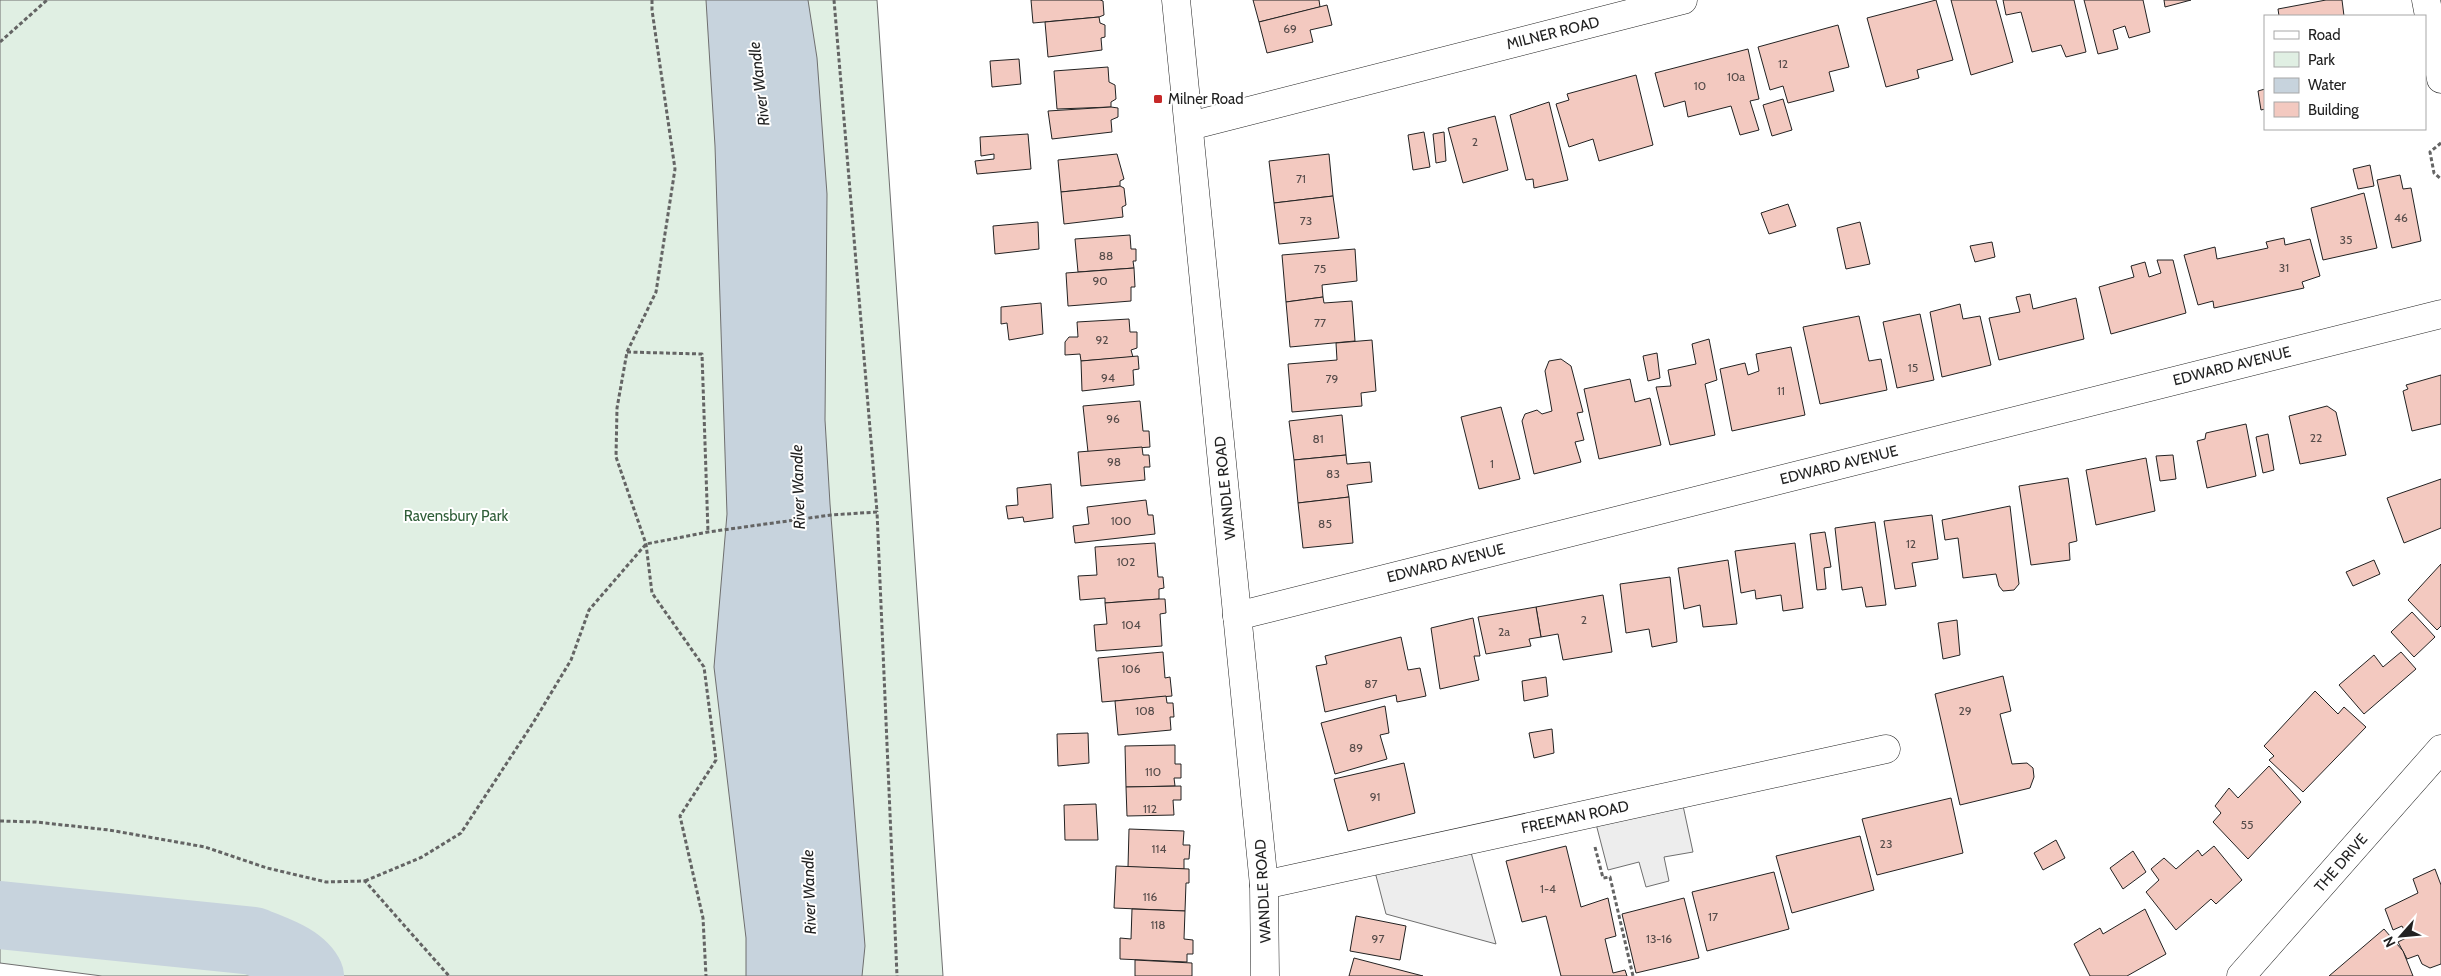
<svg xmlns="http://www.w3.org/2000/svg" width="2441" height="976" viewBox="0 0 2441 976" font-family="Cabin,sans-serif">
  <rect width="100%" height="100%" fill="#fff"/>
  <path fill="#e0efe3" stroke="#6f6f6f" d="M0,0H877L943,976H102L0,963Z"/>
  <g fill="#ededed" stroke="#6f6f6f">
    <path d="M1682,801L1693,852L1664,857L1669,881L1646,887L1639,862L1608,870L1595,820Z"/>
    <path d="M1469,845L1496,944L1386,914L1374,868Z"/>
  </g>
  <path fill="#c7d3dd" stroke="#6f6f6f" d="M706,0H808L817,58L827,194L825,420L830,504L865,946L862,976H746V938L714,667L727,514L715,146Z"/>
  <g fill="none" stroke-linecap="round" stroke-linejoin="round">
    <path stroke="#c7d3dd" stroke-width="68" d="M0,915L254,941C272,949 301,957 310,976"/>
  </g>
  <g fill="#f3c9c0" stroke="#222">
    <path d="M1031,0H1100L1103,1L1104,15L1099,17L1033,23Z"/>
    <path d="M1253,0H1319L1320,7L1259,22Z"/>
    <path d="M1936,0L1953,60L1917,70L1919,78L1886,87L1867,18Z"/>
    <path d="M1951,0H1996L2013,62L1971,75Z"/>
    <path d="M2003,0H2074L2086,52L2066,57L2061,45L2032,52L2021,12L2006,15Z"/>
    <path d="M2084,0H2143L2150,32L2129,38L2125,26L2113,30L2118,49L2098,54Z"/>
    <path d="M2164,0H2191L2165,7Z"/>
    <path d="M2326,0H2342L2344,16H2279L2278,9Z"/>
    <path d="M1327,5L1332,25L1310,30L1313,42L1267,53L1259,22Z"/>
    <path d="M1099,17L1100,23L1105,25V37L1101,38L1102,50L1048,57L1045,22Z"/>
    <path d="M1838,25L1849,67L1829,72L1834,91L1788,103L1783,86L1770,90L1758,47Z"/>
    <path d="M1748,49L1759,99L1750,101L1759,130L1740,135L1731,106L1688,117L1685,101L1664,107L1655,73Z"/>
    <path d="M1019,59L1021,84L992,87L990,61Z"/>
    <path d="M1108,67L1109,82L1115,85L1116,99L1111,102V107L1057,109L1054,71Z"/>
    <path d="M1636,75L1653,145L1599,161L1593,139L1569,147L1556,104L1569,100L1567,94Z"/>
    <path d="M2265,89V109L2261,110L2258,91Z"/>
    <path d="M1783,99L1792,130L1772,136L1763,105Z"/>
    <path d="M1549,102L1568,180L1534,188L1533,179L1526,180L1510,115Z"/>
    <path d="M1111,107L1118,108V117L1111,120L1112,132L1052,139L1048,111Z"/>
    <path d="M1495,116L1508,170L1463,183L1448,128Z"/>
    <path d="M1424,132L1430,167L1413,170L1408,135Z"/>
    <path d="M1444,132L1446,161L1436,163L1433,134Z"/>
    <path d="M1028,134L1031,169L977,174L975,161L994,159V154L981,156L980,137Z"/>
    <path d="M1117,154L1124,179L1120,181V186L1061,192L1058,160Z"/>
    <path d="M1329,154L1333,196L1274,203L1269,161Z"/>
    <path d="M2370,165L2374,186L2358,189L2353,169Z"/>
    <path d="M2400,175L2403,189L2411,188L2421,241L2392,248L2377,180Z"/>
    <path d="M1120,186L1124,188L1126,205L1122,207L1123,217L1064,224L1061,192Z"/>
    <path d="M2364,193L2377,248L2323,260L2311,208Z"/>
    <path d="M1333,196L1339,238L1279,244L1274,203Z"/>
    <path d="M1788,204L1796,226L1769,234L1761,213Z"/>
    <path d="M1038,222L1039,249L995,254L993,226Z"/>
    <path d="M1860,222L1870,264L1846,269L1837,228Z"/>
    <path d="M1130,235L1131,249H1136V261H1133L1134,268L1078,272L1075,239Z"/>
    <path d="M2284,238L2285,245L2310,239L2320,276L2302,282L2304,288L2214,308L2213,301L2198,305L2184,255L2215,247L2217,259L2268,248L2266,242Z"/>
    <path d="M1992,242L1995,257L1975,262L1970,246Z"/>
    <path d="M1355,249L1357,281L1322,285L1323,297L1286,302L1282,255Z"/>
    <path d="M2157,260H2173L2186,313L2111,334L2099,287L2134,277L2131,266L2145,262L2149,277L2161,273Z"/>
    <path d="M1134,268L1135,287H1131V301L1068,306L1066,273Z"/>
    <path d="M2030,294L2033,309L2076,298L2084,339L1999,360L1989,318L2020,312L2016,297Z"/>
    <path d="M1323,297L1324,303L1352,301L1355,341L1290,347L1286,302Z"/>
    <path d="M1041,303L1043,334L1009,340L1007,323L1001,324V307Z"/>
    <path d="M1960,304L1963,319L1980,316L1991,365L1942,377L1930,312Z"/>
    <path d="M1920,314L1934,380L1897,388L1883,322Z"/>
    <path d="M1859,316L1869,361L1881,359L1887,390L1820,404L1803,327Z"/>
    <path d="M1129,319L1130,332H1137V348L1131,350L1133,357L1081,361L1080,354L1065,355V342L1069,337H1078L1077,322Z"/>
    <path d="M1709,339L1717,380L1705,384L1715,435L1670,445L1656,387L1671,386L1668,370L1696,364L1692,344Z"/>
    <path d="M1372,340L1376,391L1361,393L1362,406L1292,412L1288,364L1337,360L1336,343Z"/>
    <path d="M1791,347L1805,415L1732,431L1720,369L1745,363L1748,375L1759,371L1756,354Z"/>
    <path d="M1657,353L1660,378L1648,381L1643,356Z"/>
    <path d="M1138,356L1139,369L1133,370L1134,385L1082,391L1081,361Z"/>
    <path d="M1561,359L1571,366L1583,412L1577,413L1584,440L1575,442L1581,462L1534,474L1522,421L1525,414L1537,410L1542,414L1552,411L1545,371L1549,361Z"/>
    <path d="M2441,375V424L2412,431L2403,391L2408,389L2406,385Z"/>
    <path d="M1630,379L1635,402L1650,398L1661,445L1599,459L1584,389Z"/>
    <path d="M1140,401L1143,431H1149L1150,447L1088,452L1083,406Z"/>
    <path d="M2327,406L2336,412L2346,455L2300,464L2289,416Z"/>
    <path d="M1501,407L1520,479L1479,489L1461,417Z"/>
    <path d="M1342,415L1346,455L1294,460L1289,421Z"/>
    <path d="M2246,424L2256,476L2207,488L2197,441L2205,439L2206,433Z"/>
    <path d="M2268,434L2274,470L2263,473L2256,437Z"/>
    <path d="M1142,447L1143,455H1149L1150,467H1144L1145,480L1081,486L1078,452Z"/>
    <path d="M1346,455L1347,464L1370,462L1372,482L1347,485L1349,497L1298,503L1294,460Z"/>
    <path d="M2173,455L2176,479L2160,481L2156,456Z"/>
    <path d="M2146,458L2155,511L2096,525L2086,470Z"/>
    <path d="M2068,478L2077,541L2069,543L2070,560L2031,565L2019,486Z"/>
    <path d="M2441,479V528L2404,543L2387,498Z"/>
    <path d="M1051,484L1053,518L1024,522L1023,517L1008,519L1006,506L1018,505L1017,488Z"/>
    <path d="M1349,497L1353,543L1303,548L1298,503Z"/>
    <path d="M1146,500L1148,515H1153L1155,534L1075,543L1073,526L1089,524L1087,507Z"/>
    <path d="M2010,506L2019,584L2014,590L2003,591L1999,586L1996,574L1963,578L1958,538L1945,540L1942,520Z"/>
    <path d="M1932,515L1938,559L1912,563L1916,586L1895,589L1884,521Z"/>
    <path d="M1875,522L1886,605L1866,607L1862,587L1842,590L1835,528Z"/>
    <path d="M1825,532L1831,567L1824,568L1826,589L1817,590L1810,534Z"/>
    <path d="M1155,543L1158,577H1163L1164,588L1159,589V599L1105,603V598L1080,600L1078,576L1097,575L1095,547Z"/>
    <path d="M1795,543L1803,608L1783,611L1781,595L1756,599L1755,590L1741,593L1735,551Z"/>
    <path d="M1728,560L1737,624L1703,627L1700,605L1684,609L1678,568Z"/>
    <path d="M2374,560L2380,574L2353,586L2346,572Z"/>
    <path d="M2441,564V626L2437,630L2408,600Z"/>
    <path d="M1670,577L1677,642L1652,647L1649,629L1626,633L1620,584Z"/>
    <path d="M1603,595L1612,652L1563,660L1558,634L1541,637L1536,607Z"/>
    <path d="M1159,599H1165L1166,613L1160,614L1162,646L1096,651L1094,625L1107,624L1105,603Z"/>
    <path d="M1536,607L1541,637L1529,639L1531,646L1486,654L1478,617Z"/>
    <path d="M2412,612L2435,637L2414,657L2391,632Z"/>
    <path d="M1473,618L1480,656H1474L1479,680L1440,689L1431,628Z"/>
    <path d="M1957,620L1960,655L1943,659L1938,623Z"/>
    <path d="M1401,637L1408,670L1420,668L1426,696L1397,702L1396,695L1325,712L1316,666L1327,664L1325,656Z"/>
    <path d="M1163,652L1165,678L1170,677L1172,696L1102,702L1098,658Z"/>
    <path d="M2401,652L2416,669L2364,714L2339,685L2374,655L2383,667Z"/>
    <path d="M2003,676L2011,711L2000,714L2012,764L2027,763L2033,768L2034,777L2030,788L1960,805L1935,694Z"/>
    <path d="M1546,677L1548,696L1524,701L1522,681Z"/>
    <path d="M2315,691L2338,714L2344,707L2366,727L2303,792L2269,760L2274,756L2264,746Z"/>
    <path d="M1166,696L1167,703H1173L1174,717H1170L1171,730L1118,735L1115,701Z"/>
    <path d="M1385,706L1389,733L1380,735L1387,759L1335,774L1321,723Z"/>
    <path d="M1552,729L1554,753L1534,758L1529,733Z"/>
    <path d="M1088,733L1089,763L1058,766L1057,734Z"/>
    <path d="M1175,745V764H1181V778H1174L1175,786L1126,787L1125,746Z"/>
    <path d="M1404,763L1415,813L1348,831L1334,779Z"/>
    <path d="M2269,766L2301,802L2248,859L2213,822L2221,813L2215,806L2229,788L2238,798Z"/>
    <path d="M1181,786V800H1173L1174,815L1127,816L1126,787Z"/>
    <path d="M1951,798L1963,853L1877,875L1862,819Z"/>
    <path d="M1096,804L1098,840H1065L1064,805Z"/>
    <path d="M1129,829L1184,831L1183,845H1190L1189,859H1184V869L1128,867Z"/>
    <path d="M1860,836L1874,890L1792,913L1776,856Z"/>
    <path d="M2056,840L2065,858L2043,870L2034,853Z"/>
    <path d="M1566,846L1581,907L1608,898L1616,936L1605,939L1613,973L1625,970L1627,976H1561L1546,916L1522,922L1506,861Z"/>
    <path d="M2214,846L2242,880L2216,904L2211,899L2176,930L2146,892L2159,880L2151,869L2164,858L2176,869L2198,850L2202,856Z"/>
    <path d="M2133,851L2146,872L2123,889L2110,868Z"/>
    <path d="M1116,866L1189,869V883H1186L1185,911L1114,908Z"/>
    <path d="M2435,869L2441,885V964L2430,968L2422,964L2418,955L2407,959L2398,942L2408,937L2402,926L2393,930L2385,909L2418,893L2413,879Z"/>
    <path d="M1774,872L1789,929L1707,951L1692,892Z"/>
    <path d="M1684,898L1699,958L1636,973L1622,914Z"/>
    <path d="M1132,909L1185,911L1184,939L1193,940V954H1187V962L1120,959V938L1131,939Z"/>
    <path d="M2145,909L2166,954L2127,976H2090L2074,944L2100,928L2103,934Z"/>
    <path d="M1356,916L1406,926L1400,960L1350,951Z"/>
    <path d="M2384,929L2403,951L2413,976H2329Z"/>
    <path d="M1354,958L1423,976H1349Z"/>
    <path d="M1135,960L1192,963V976H1135Z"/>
  </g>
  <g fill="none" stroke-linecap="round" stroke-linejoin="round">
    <defs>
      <g id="street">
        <path d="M2426,0L2441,79"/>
        <path d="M1190,126L1683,0"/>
        <path d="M1237,616L2441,314"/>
        <path d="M1264,885L1886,749"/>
      </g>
      <g id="secondary">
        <path d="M1176,0L1264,885L1265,976"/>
        <path d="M2241,976L2441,749"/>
      </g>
    </defs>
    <use href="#street" stroke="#222" stroke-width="29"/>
    <use href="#secondary" stroke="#222" stroke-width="29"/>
    <g stroke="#646464" stroke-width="3" stroke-dasharray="4 2.5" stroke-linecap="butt">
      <path d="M652,0V10L675,169L656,292L627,352L617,408L616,457L646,544L652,593L704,667L716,760L680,816L703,918L706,976"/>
      <path d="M834,0L877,512"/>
      <path d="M0,42L47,0"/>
      <path d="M2441,143L2430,152L2434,173L2441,179"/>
      <path d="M627,352L702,354L708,532"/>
      <path d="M0,821L36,822L109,830L205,847L267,868L326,882L365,881L449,976"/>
      <path d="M1595,847L1603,878L1610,877L1633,976"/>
      <path d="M365,881L422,857L461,833L533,723L571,660L589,610L646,544L708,532L831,515L877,512L897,976"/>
    </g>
    <use href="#street" stroke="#fff" stroke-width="28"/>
    <use href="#secondary" stroke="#fff" stroke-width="28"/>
  </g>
  <rect fill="#c62828" stroke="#fff" stroke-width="2" x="1153" y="94" width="10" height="10" rx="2.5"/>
  <g text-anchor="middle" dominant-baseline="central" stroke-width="4" stroke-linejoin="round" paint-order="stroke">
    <g font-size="12" fill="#564c4a">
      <text x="1290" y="28">69</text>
      <text x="1783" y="63">12</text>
      <text x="1736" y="76">10a</text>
      <text x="1700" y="85">10</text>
      <text x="1475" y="141">2</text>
      <text x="1301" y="178">71</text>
      <text x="2401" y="217">46</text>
      <text x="1306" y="220">73</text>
      <text x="2346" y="239">35</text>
      <text x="1106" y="255">88</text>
      <text x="2284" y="267">31</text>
      <text x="1320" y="268">75</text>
      <text x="1100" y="280">90</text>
      <text x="1320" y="322">77</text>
      <text x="1102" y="339">92</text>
      <text x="1913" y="367">15</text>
      <text x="1108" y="377">94</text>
      <text x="1332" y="378">79</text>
      <text x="1781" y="390">11</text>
      <text x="1113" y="418">96</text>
      <text x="2316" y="437">22</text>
      <text x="1318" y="438">81</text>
      <text x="1114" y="461">98</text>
      <text x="1492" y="463">1</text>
      <text x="1333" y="473">83</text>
      <text x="1121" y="520">100</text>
      <text x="1325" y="523">85</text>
      <text x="1911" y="543">12</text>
      <text x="1126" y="561">102</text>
      <text x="1584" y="619">2</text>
      <text x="1131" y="624">104</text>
      <text x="1504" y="631">2a</text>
      <text x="1131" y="668">106</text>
      <text x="1371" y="683">87</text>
      <text x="1145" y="710">108</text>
      <text x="1965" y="710">29</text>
      <text x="1356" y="747">89</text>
      <text x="1153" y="771">110</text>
      <text x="1375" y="796">91</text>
      <text x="1150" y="808">112</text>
      <text x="2247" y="824">55</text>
      <text x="1886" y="843">23</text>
      <text x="1159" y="848">114</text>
      <text x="1548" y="888">1-4</text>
      <text x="1150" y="896">116</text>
      <text x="1713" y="916">17</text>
      <text x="1158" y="924">118</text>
      <text x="1378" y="938">97</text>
      <text x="1659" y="938">13-16</text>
    </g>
    <g font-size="15" fill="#222" stroke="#fff">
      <text transform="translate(1553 33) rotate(-14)">MILNER ROAD</text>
      <text transform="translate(2232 366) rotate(-14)">EDWARD AVENUE</text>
      <text transform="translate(1839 465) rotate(-14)">EDWARD AVENUE</text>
      <text transform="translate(1225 488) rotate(-96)">WANDLE ROAD</text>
      <text transform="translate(1446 563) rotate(-14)">EDWARD AVENUE</text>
      <text transform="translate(1575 817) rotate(-12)">FREEMAN ROAD</text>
      <text transform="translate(2341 863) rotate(-49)">THE DRIVE</text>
      <text transform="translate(1263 891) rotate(-93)">WANDLE ROAD</text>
    </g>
    <g font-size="15" fill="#222" stroke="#fff" text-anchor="start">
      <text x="1168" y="99">Milner Road</text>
    </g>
    <g font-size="15" fill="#2f5e38" stroke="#fff">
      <text x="456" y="516">Ravensbury Park</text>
    </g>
    <g font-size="16" font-style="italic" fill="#222" stroke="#fff">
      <text transform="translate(759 84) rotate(-97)">River Wandle</text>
      <text transform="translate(798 487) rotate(-92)">River Wandle</text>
      <text transform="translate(809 892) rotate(-92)">River Wandle</text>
    </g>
  </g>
  <rect x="2264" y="15" width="162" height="115" fill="#ffffff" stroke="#a7a7a7"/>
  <rect x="2274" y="31" width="25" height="8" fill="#ffffff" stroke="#a7a7a7"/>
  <text x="2308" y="40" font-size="15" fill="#222222">Road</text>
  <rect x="2274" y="52" width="25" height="15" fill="#e0efe3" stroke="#a7a7a7"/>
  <text x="2308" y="65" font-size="15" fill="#222222">Park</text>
  <rect x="2274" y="78" width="25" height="15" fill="#c7d3dd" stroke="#a7a7a7"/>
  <text x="2308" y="90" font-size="15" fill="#222222">Water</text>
  <rect x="2274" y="102" width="25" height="15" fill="#f3c9c0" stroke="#a7a7a7"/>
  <text x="2308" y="115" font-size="15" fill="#222222">Building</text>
  <g transform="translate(2401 936) rotate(243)" stroke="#ffffff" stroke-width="4" paint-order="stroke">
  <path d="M0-4L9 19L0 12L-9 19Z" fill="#222222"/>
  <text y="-8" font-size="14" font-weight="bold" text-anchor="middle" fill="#222222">N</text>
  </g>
</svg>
